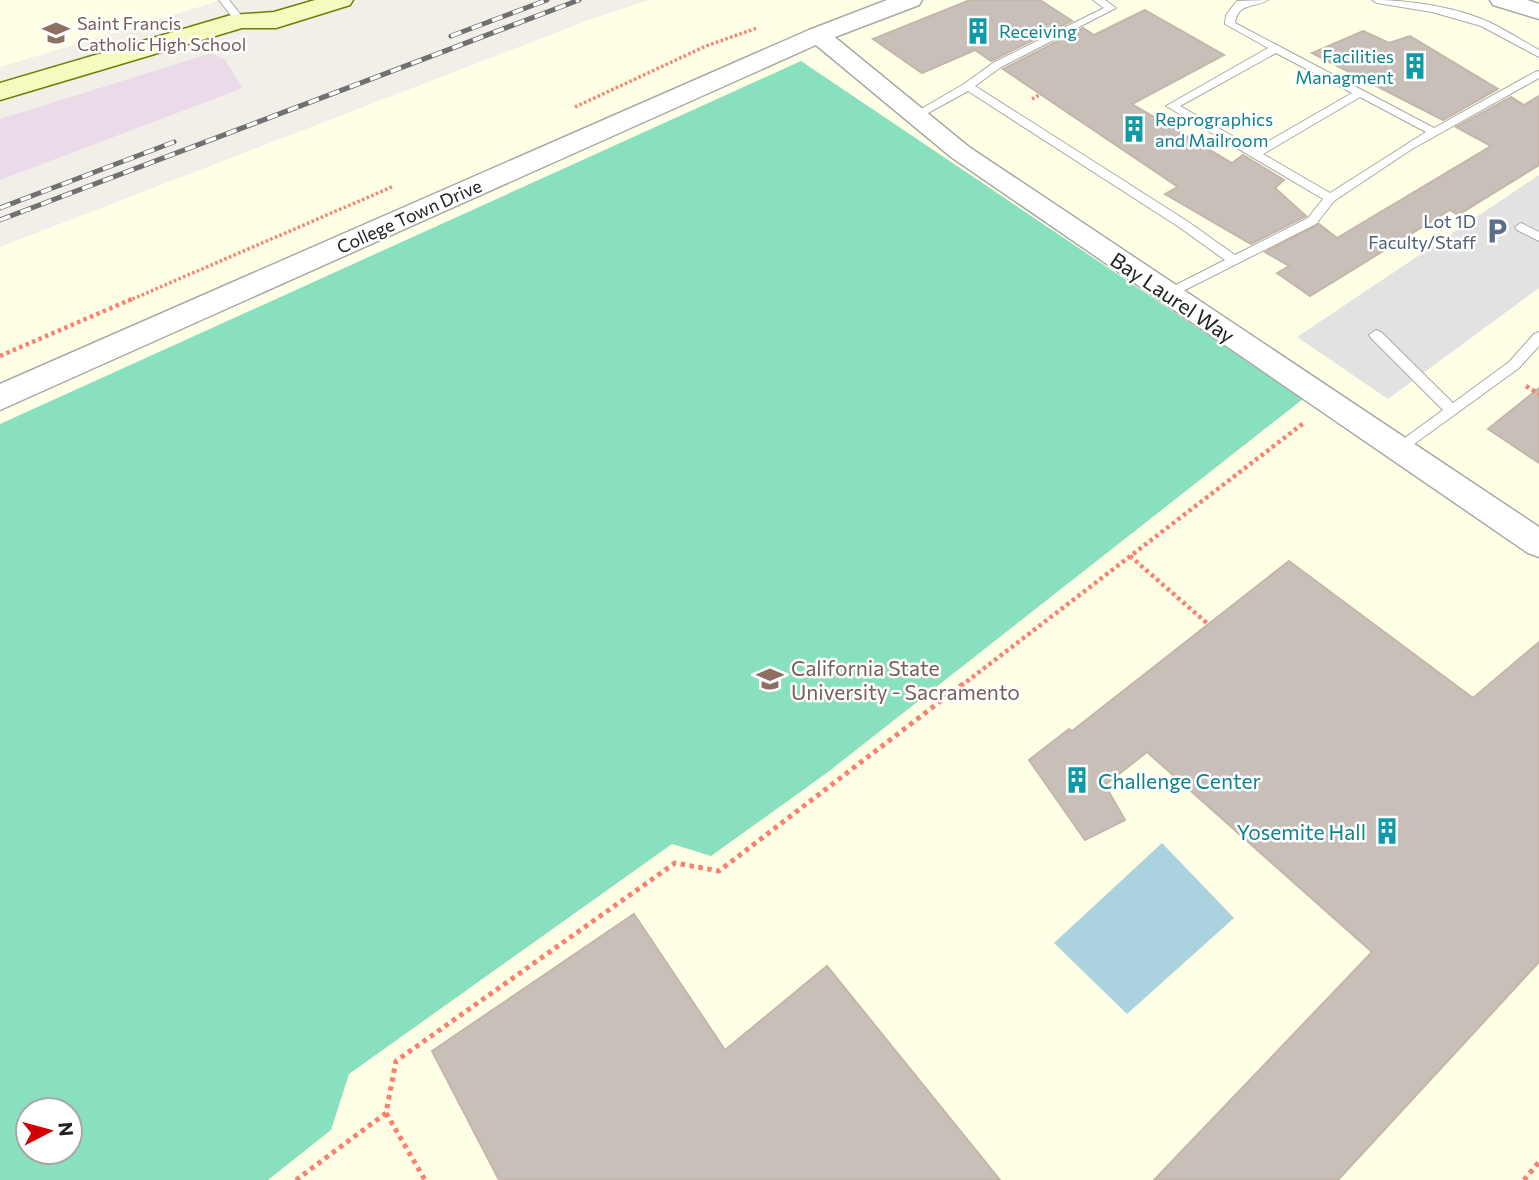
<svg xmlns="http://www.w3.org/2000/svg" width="1539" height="1180" viewBox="0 0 1539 1180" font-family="Commissioner,sans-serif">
  <rect width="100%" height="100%" fill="#f2efe9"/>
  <path fill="#ebdbe8" d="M212,53L225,60L243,88L0,180V119Z"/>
  <g fill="#ffffe5" fill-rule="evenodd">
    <path d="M0,0H222L0,67Z"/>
    <path d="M650,0H1539V1180H0V247L594,18ZM28,1110H70V1152H28Z"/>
  </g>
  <path fill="#88e0be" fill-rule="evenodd" d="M801,61L1303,399L828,772L711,856L672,844L349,1074L331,1130L268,1180H0V424ZM28,1110H70V1152H28Z"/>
  <path fill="#e2e2e2" d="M1539,175V288L1388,399L1297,337Z"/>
  <path fill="#aad3df" d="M1162,843L1234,918L1127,1014L1054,943Z"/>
  <g fill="#c7bfb8" stroke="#c4b6ab" stroke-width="2">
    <path d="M970,0H1040L1072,21L991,61L975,50L922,73L873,39Z"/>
    <path d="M1145,10L1224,55L1132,104L1232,163L1243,155L1284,180L1275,188L1306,216L1251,244L1165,194L1178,187L1003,69L1083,28L1094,35Z"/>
    <path d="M1363,31L1389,43L1410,36L1498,89L1443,120L1312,53Z"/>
    <path d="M1539,96V165L1458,215L1450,210L1310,296L1277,273L1289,266L1265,252L1319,224L1337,238L1491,146L1456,127L1511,97L1524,105Z"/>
    <path d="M1539,388V463L1488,429Z"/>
    <path d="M1289,561L1473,698L1539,642V962L1338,1180H1154L1372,952L1147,752L1105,785L1125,820L1085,840L1029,760L1069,729L1072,731Z"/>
    <path d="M634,914L725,1050L827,966L1000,1180H499L432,1051Z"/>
  </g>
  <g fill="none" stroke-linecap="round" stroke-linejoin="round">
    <defs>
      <g id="service">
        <path d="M219,0H229L245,20L244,22H236Z"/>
        <path d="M1093,0H1105L1116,8L1001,67L975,86L1187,221L1235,255L1308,218L1323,199L1166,106L1268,48L1225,24L1226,15L1237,1L1268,0C1255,8 1238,2 1235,23L1434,128L1535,72L1539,71V78L1412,149L1334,201L1316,224L1169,298L1164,297V291L1225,260L1179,227L968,91L919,118L909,116L964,84L993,63L1104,8ZM1276,53L1352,93L1255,149L1180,106ZM1360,97L1426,132L1330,193L1263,154Z"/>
        <path d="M1372,0C1409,0 1457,7 1491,23C1507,31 1523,41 1539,50V57L1481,26L1432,12L1377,3Z"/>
        <path d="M1521,223L1539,232V241L1517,230L1515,227Z"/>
        <path d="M1376,330L1381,332L1453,403L1509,362L1534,334L1539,332V346L1519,368L1399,455L1394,454L1392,450L1394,446L1443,410L1371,338L1369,335Z"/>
      </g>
      <path id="minor" d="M818,28L826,30L969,147L1539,527V557L1528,553L951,157L810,40L807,35L810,30Z"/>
      <g id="tertiary">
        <path d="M887,0H922L919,5L827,40L0,410V384L809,30Z"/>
        <path d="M1490,0H1527L1539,4V19L1493,5Z"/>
      </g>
      <path id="secondary" d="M315,0H353L350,5L276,28H242L0,100V83L231,15L274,12Z"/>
    </defs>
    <use href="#service" stroke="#a9a9a9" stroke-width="2"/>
    <use href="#minor" stroke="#a9a9a9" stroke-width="3"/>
    <use href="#tertiary" stroke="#a9a9a9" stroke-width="3"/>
    <use href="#secondary" stroke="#707d05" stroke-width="3"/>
    <g stroke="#fa8072" stroke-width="3.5" stroke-dasharray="2.5 2.5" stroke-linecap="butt">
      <path d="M1032,99L1041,94"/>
      <path d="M575,107L706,46L757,28"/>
      <path d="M128,301L394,186"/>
    </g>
    <g stroke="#fa8072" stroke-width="4.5" stroke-dasharray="3.5 3.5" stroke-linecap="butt">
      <path d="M0,356L132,299"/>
      <path d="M1526,386L1539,394"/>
      <path d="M1130,556L1208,624"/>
      <path d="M961,686L1305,422"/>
    </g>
    <g stroke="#fa8072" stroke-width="5" stroke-dasharray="4.5 4.5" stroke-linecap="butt">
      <path d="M386,1113L425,1180"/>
      <path d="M296,1180L386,1113L396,1061L675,863L719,871L963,684"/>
      <path d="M1524,1180L1539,1162"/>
    </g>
    <use href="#service" fill="#fff" fill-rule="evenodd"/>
    <use href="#minor" fill="#fff" fill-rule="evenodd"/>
    <use href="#tertiary" fill="#fff" fill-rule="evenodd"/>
    <use href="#secondary" fill="#f7fabf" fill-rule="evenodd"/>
    <defs>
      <g id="rail">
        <path d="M451,36L547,0"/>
        <path d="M0,208L174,142"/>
        <path d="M0,220L579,0"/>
      </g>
    </defs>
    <use href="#rail" stroke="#707070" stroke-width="5"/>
    <use href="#rail" stroke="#fff" stroke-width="3.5" stroke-dasharray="11" stroke-linecap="butt"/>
  </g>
  <defs>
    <symbol id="building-bare" viewBox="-9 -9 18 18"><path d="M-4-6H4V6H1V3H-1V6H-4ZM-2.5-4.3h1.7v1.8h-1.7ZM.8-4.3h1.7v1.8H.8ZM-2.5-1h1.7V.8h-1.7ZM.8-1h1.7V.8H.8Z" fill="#0f9aa8" stroke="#fff" stroke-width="2.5" paint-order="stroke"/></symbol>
    <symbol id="school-bare" viewBox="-9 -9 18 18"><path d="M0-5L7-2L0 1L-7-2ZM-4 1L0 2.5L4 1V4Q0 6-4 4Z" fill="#8d6e63" stroke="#fff" stroke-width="2.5" paint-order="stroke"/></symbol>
    <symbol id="parking-bare" viewBox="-9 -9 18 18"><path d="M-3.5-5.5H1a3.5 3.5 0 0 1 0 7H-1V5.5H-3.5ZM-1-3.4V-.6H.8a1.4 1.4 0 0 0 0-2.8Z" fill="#5c6f8a" stroke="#fff" stroke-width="2.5" paint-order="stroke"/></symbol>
    <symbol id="university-bare" viewBox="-9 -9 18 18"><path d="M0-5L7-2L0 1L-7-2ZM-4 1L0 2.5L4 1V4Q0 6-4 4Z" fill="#8d6e63" stroke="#fff" stroke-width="2.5" paint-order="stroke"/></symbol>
  </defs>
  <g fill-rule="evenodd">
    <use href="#building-bare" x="959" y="12" width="38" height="38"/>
    <use href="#school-bare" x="37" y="14" width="38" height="38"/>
    <use href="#building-bare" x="1396" y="47" width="38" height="38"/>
    <use href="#building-bare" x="1115" y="110" width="38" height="38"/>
    <use href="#parking-bare" x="1478" y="212" width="38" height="38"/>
    <use href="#university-bare" x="751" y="660" width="38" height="38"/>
    <use href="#building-bare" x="1058" y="761" width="38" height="38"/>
    <use href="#building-bare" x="1368" y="812" width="38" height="38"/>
  </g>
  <g text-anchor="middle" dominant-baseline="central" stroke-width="5" stroke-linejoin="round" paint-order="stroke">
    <g font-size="18" fill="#785e54" stroke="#fff" text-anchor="start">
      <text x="77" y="23">Saint Francis<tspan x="77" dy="21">Catholic High School</tspan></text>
    </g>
    <g font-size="18" fill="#0d838f" stroke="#fff" text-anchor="start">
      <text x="999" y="31">Receiving</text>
      <text x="1394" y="56" text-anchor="end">Facilities<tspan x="1394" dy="21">Managment</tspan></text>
      <text x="1155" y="119">Reprographics<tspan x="1155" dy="21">and Mailroom</tspan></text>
    </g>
    <g font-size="18" fill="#222" stroke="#fff">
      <text transform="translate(409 216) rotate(-24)">College Town Drive</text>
    </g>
    <g font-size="18" fill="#4e5e75" stroke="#fff" text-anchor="end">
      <text x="1476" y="221">Lot 1D<tspan x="1476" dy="21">Faculty/Staff</tspan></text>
    </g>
    <g font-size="21" fill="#222" stroke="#fff">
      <text transform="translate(1173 297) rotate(34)">Bay Laurel Way</text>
    </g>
    <g font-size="21" fill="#785e54" stroke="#fff" text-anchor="start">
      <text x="791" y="667">California State<tspan x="791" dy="24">University - Sacramento</tspan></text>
    </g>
    <g font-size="21" fill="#0d838f" stroke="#fff" text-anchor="start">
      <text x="1098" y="780">Challenge Center</text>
      <text x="1366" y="831" text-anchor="end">Yosemite Hall</text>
    </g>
  </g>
  <g transform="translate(49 1131) rotate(84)"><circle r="33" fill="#ffffff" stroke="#a7a7a7" stroke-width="2"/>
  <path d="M0-5L12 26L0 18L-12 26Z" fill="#d40000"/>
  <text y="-10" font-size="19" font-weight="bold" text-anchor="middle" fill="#222222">N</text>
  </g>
</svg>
